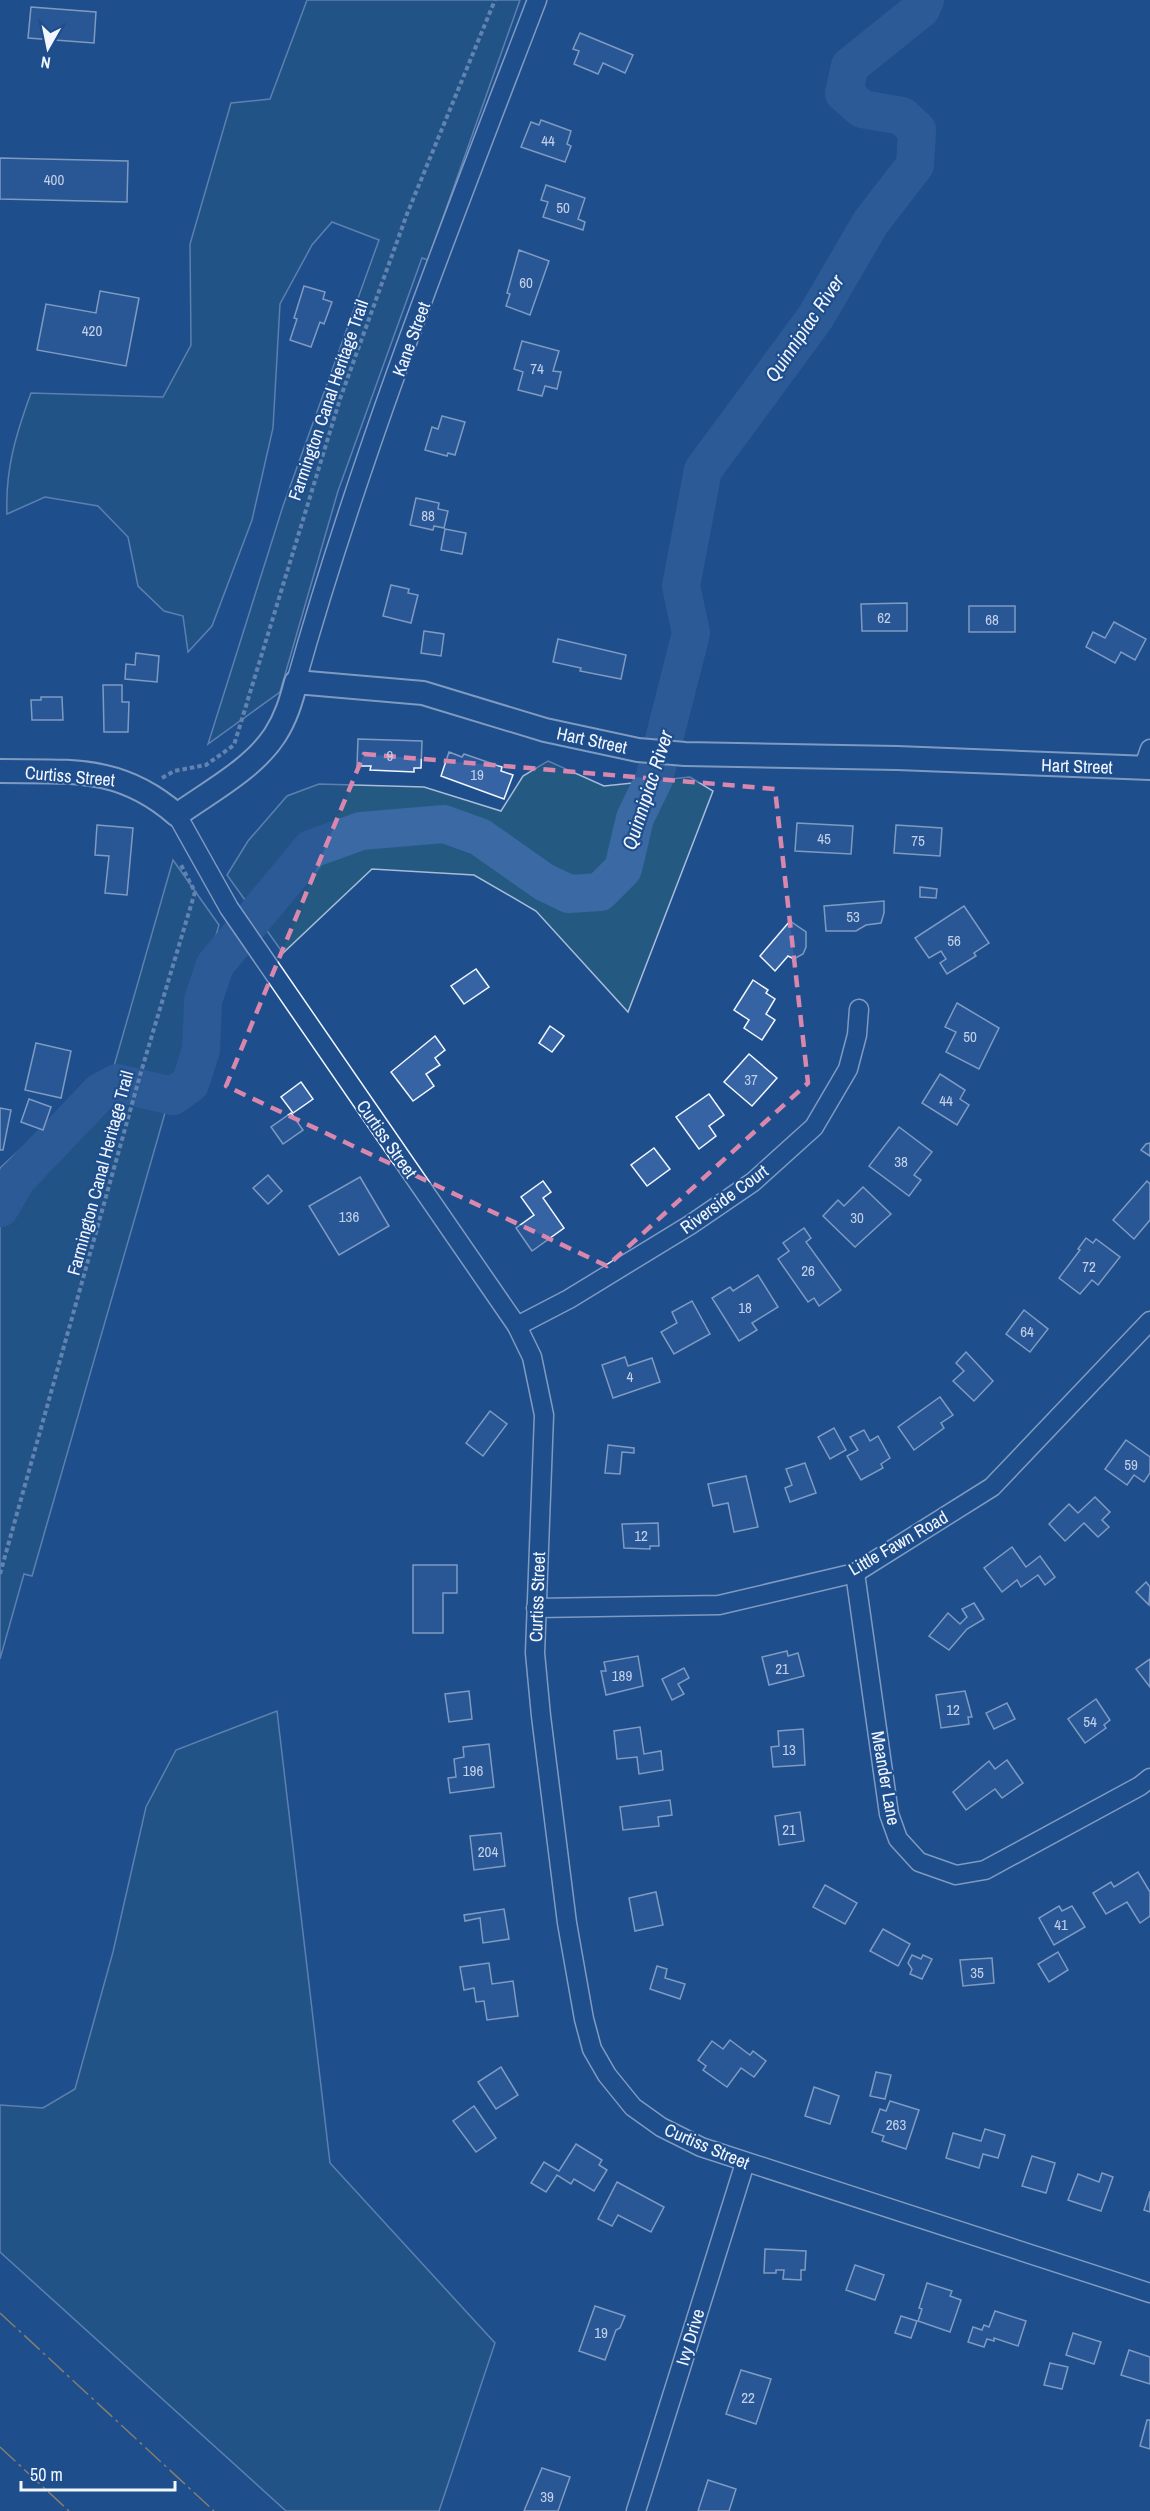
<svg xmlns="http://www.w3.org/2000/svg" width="1150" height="2511" viewBox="0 0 1150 2511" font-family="'Archivo Narrow',sans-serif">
  <rect width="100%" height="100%" fill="#1f4e8c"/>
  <g fill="#245a82" stroke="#a8bbd7" stroke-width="1.5">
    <path d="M307,0H520L428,260L422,258L338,491L280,692L208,744L283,506L379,240L332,222L312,245L280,304L273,428L252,520L212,626L188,652L183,616L164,611L138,586L128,537L98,506L45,497L7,514C5,470 16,434 31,393L163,397L191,345L190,244L231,103L270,99Z"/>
    <path d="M548,761L604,786L690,777L713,791L628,1012L536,911L474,875L372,869L283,953L227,875L248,841L287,796L319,784L424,787L501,811L523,776Z"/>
    <path d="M173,860L219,925L32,1576L24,1574L0,1659V1168L63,1110L100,1115Z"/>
    <path d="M277,1711L330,2163L495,2343L439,2511H286L0,2252V2105L43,2108L75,2089L113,1952L146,1807L176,1750Z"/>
  </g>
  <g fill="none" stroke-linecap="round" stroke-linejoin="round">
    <path stroke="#3b69a3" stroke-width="38" d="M0,1208L17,1179L100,1092L117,1083L173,1096L190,1084L201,1050L203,1001L215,965L311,849L361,831L444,824L480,837L544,882L569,894L600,892L623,869L635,818L654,779L691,633L681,586L703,470L815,318L871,222L915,165L917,130L902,116L862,109L844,93L850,66L921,9L925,0"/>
  </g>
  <g fill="#3563a3" stroke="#f2f6ff" stroke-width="1.5">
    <path d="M31,7L96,12L94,43L28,38Z"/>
    <path d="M580,33L633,55L625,73L603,63L598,74L574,64L579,51L573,49Z"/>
    <path d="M541,120L571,131L567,144L571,146L565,162L521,147L531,122L539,125Z"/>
    <path d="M0,158L128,161L127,202L0,199Z"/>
    <path d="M546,185L585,198L578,219L585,222L583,230L543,217L548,202L541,200Z"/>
    <path d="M519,250L549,261L530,315L506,306L510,294L507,293Z"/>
    <path d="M304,286L325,292L323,299L332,302L324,324L320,322L311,347L290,340L297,319L294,318Z"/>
    <path d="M100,291L139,298L126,366L37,350L46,304L96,313Z"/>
    <path d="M522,341L559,351L553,371L561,372L557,389L545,386L542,396L518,390L523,372L514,369Z"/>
    <path d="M442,416L465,422L455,455L448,453L447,456L425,450L432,427L438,429Z"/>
    <path d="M416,498L439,503L438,509L448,511L444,528L434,526L433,530L410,525Z"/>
    <path d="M445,529L466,533L462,554L441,550Z"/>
    <path d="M391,585L409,589L408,593L418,595L411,623L383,616Z"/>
    <path d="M907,603V631H862L861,604Z"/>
    <rect x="969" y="606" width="46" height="26"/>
    <path d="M1114,622L1146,639L1135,660L1121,652L1115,663L1086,647L1093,632L1105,638Z"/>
    <path d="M424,631L444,634L441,656L421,653Z"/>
    <path d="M558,639L626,655L621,679L580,671L581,668L553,662Z"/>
    <path d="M136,653L159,656L157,682L125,679L126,664L135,665Z"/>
    <path d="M103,685H122V702H129L128,732H104Z"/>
    <path d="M41,697H62L63,720H32L31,700H41Z"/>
    <path d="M358,739L422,741L421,768H414V772L370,770L371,766H357Z"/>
    <path d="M449,752L462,757L464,754L502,767L501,771L513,775L504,799L441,776Z"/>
    <path d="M797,823L853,826L851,854L795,851Z"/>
    <path d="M97,825L133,828L127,895L105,893L109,856L95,855Z"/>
    <path d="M896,825L942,828L940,856L894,853Z"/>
    <path d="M920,887L937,889L936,898L920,897Z"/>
    <path d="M884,901V913L881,923L866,925L856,931H826L824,906Z"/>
    <path d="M964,906L989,943L974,953L976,956L947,974L940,963L946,959L941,951L929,958L915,938Z"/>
    <path d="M790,921L806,932V947L803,954L794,959L788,956L775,971L760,956Z"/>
    <path d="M476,969L489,987L464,1004L451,986Z"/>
    <path d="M753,980L768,990L766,993L775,999L766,1014L775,1020L762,1040L744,1028L749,1020L734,1010Z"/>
    <path d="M957,1003L999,1028L979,1069L946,1052L956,1032L945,1027Z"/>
    <path d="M550,1026L564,1036L552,1052L539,1043Z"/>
    <path d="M435,1036L445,1050L435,1058L440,1065L426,1074L434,1086L413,1101L391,1072Z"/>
    <path d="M36,1043L71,1051L61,1098L25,1090Z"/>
    <path d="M749,1054L777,1078L752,1106L724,1082Z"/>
    <path d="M940,1074L965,1090L960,1099L969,1105L957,1125L922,1103Z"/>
    <path d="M301,1082L313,1099L293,1113L281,1097Z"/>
    <path d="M709,1094L724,1115L709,1126L716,1136L699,1149L676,1117Z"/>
    <path d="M29,1099L51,1107L43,1130L21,1122Z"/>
    <path d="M0,1108L11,1110L3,1150H0Z"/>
    <path d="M291,1113L303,1130L283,1144L271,1127Z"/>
    <path d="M899,1127L932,1152L914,1175L921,1180L909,1196L869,1166Z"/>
    <path d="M1150,1143V1156L1141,1150L1146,1144Z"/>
    <path d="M654,1148L670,1169L647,1186L631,1165Z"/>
    <path d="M268,1175L282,1191L268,1204L253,1188Z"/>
    <path d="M360,1177L389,1226L339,1255L309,1206Z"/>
    <path d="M543,1181L551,1192L543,1198L564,1228L532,1251L516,1228L534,1215L521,1197Z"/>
    <path d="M1147,1181L1150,1184V1220L1134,1239L1113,1220Z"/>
    <path d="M863,1187L891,1214L855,1247L823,1216L838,1200L844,1206Z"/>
    <path d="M804,1228L811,1238L806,1242L841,1290L819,1306L814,1298L808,1302L778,1259L789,1251L783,1243Z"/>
    <path d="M1086,1238L1093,1243L1096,1239L1120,1257L1098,1285L1092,1280L1080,1294L1059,1278L1080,1250L1078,1249Z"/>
    <path d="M758,1275L778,1307L752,1323L757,1330L739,1341L712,1298L730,1287L733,1291Z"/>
    <path d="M692,1301L710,1334L674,1354L661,1332L677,1323L672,1312Z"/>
    <path d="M1024,1310L1048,1329L1030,1352L1006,1334Z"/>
    <path d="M966,1352L993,1381L974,1401L953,1381L964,1371L956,1363Z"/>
    <path d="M625,1357L628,1366L652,1358L660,1382L613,1398L602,1365Z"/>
    <path d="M940,1397L953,1415L941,1423L944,1428L914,1450L898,1427Z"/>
    <path d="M490,1411L507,1424L483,1456L466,1443Z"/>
    <path d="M834,1428L846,1450L830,1459L818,1437Z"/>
    <path d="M864,1430L870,1441L878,1436L890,1458L881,1464L883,1468L861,1480L847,1456L858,1450L850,1437Z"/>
    <path d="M1126,1440L1150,1457V1473L1144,1482L1134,1475L1127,1485L1105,1469Z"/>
    <path d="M608,1445L634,1448V1453L622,1452L620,1474L605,1473Z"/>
    <path d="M805,1463L816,1493L790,1502L785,1488L792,1485L786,1469Z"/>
    <path d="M746,1476L758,1527L734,1532L728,1503L713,1506L708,1484Z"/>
    <path d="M1095,1497L1110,1512L1102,1520L1109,1527L1098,1537L1084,1523L1065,1541L1049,1524L1069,1504L1078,1513Z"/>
    <path d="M658,1523L659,1546H650V1549L624,1548L622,1524Z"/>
    <path d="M1012,1547L1026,1567L1040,1556L1055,1577L1045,1585L1038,1575L1021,1587L1017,1580L1002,1592L984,1568Z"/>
    <path d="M413,1565H457V1593H443V1633H413Z"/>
    <path d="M1146,1582L1150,1587L1149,1605L1136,1592Z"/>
    <path d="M974,1603L984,1619L967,1629L949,1650L929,1636L948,1613L960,1624L967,1617L962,1609Z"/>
    <path d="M787,1651L788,1656L798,1653L804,1676L769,1685L762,1657Z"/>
    <path d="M638,1656L643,1686L606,1695L601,1671H606L604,1662Z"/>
    <path d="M1150,1659V1687L1136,1669Z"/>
    <path d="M684,1668L689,1678L678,1684L684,1694L672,1700L662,1679Z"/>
    <path d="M469,1691L472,1719L449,1722L445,1694Z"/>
    <path d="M965,1691L972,1717H968L969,1724L941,1728L936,1695Z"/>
    <path d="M1096,1699L1110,1720L1104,1725L1106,1728L1085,1743L1068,1719Z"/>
    <path d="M1007,1703L1015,1719L994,1729L986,1713Z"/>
    <path d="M640,1727L644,1754L661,1751L663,1770L639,1774L637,1757L617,1759L614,1731Z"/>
    <path d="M803,1729L805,1765L773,1767L771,1747L779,1746L778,1731Z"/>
    <path d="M489,1744L494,1787L450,1793L448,1778L456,1777L454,1759L464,1757L463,1747Z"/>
    <path d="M1007,1760L1023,1783L1002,1798L995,1789L966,1810L953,1792L989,1761L995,1769Z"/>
    <path d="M670,1800L672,1815L658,1817L659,1826L623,1830L620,1807Z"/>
    <path d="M800,1812L804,1841L779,1845L775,1816Z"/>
    <path d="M501,1833L505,1866L474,1870L470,1836Z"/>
    <path d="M1138,1872L1150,1892V1916L1140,1923L1127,1902L1106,1914L1093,1893L1111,1882L1114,1887Z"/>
    <path d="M825,1885L857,1903L845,1924L813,1907Z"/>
    <path d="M656,1892L663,1925L635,1931L629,1898Z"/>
    <path d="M1059,1906L1062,1911L1072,1906L1085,1927L1054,1945L1039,1918Z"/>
    <path d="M504,1909L509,1939L483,1943L480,1918L465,1921L464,1915Z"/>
    <path d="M883,1929L910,1944L898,1966L870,1951Z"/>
    <path d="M1058,1952L1068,1970L1049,1982L1038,1964Z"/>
    <path d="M912,1955L921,1959L923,1955L932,1959L922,1979L910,1974L912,1969L908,1963Z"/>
    <path d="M992,1958L994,1983L963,1986L960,1960Z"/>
    <path d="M489,1963L492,1984L513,1981L518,2016L487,2020L484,2001L476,2002L474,1988L464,1990L460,1967Z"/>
    <path d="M657,1966L667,1969L665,1978L685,1984L680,1999L650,1989Z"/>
    <path d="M730,2040L750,2055L753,2051L766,2061L754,2077L741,2068L727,2087L703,2070L706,2066L698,2060L712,2041L723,2049Z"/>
    <path d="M501,2067L518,2095L496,2109L478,2082Z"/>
    <path d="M876,2072L891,2075L885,2099L870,2096Z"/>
    <path d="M814,2087L839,2096L830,2124L805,2116Z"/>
    <path d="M890,2101L919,2110L906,2149L882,2141L884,2136L872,2132L880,2109L886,2111Z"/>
    <path d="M474,2106L496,2138L476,2152L453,2121Z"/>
    <path d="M985,2129L1005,2135L998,2158L983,2154L979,2168L946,2158L953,2133L981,2141Z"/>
    <path d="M576,2144L602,2160L599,2165L607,2170L594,2191L574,2179L571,2184L557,2175L546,2192L531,2183L544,2162L559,2171Z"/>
    <path d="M1032,2156L1055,2163L1046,2193L1022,2186Z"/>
    <path d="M1102,2173L1113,2177L1101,2211L1068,2200L1078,2174L1099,2182Z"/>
    <path d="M617,2182L664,2207L651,2232L618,2215L612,2226L598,2219Z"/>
    <path d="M1150,2191V2212L1144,2210Z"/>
    <path d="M765,2249L806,2251L805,2270H801V2280L783,2279L784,2270H776V2273H764Z"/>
    <path d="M855,2265L884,2275L875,2300L846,2290Z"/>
    <path d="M927,2283L952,2291L950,2296L961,2300L950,2332L918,2321L922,2309L919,2308Z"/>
    <path d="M595,2306L625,2316L620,2328L616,2330L605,2360L579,2351Z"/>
    <path d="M995,2311L1026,2321L1018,2346L994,2338V2341L987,2339L984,2347L968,2342L973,2327L982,2330L984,2325L989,2327Z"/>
    <path d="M901,2316L917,2321L911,2338L895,2333Z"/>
    <path d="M1073,2333L1101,2342L1094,2364L1066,2355Z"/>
    <path d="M1129,2350L1150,2357V2384L1121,2375Z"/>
    <path d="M1050,2363L1068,2367L1062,2389L1044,2385Z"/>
    <path d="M741,2370L771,2379L756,2424L726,2414Z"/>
    <path d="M1147,2420H1150V2449L1140,2446Z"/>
    <path d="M542,2468L570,2477L558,2511H524Z"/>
    <path d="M708,2480L736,2489L729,2511H698Z"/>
  </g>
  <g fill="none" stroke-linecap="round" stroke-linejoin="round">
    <defs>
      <g id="minor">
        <path d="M296,682C361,451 451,224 537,0"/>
        <path d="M1143,769L1150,749"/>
        <path d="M177,815L229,908L517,1326L532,1357L544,1415L535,1653L541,1716L567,1923L584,2019L592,2049L607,2075L633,2107L661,2127L701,2147L1150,2293"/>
        <path d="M517,1326L569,1299L690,1225L753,1182L814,1127L848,1069L857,1035L859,1009"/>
        <path d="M855,1573L889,1814L898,1839L919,1862L956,1875L985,1870L1140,1786L1150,1778"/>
        <path d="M536,1608L719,1605L855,1573L992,1487L1150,1321"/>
        <path d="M636,2511L745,2163"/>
      </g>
      <path id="tertiary" d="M0,771C71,772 120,765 177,815C209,792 253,769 275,735C286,718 291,701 296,682L423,693L545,730L638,750L685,754L897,758L1150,768"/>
    </defs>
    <use href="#minor" stroke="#f2f6ff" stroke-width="21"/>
    <use href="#tertiary" stroke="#f2f6ff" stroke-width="26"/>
    <g stroke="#b3c4dc" stroke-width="4" stroke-dasharray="4.5 3" stroke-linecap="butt">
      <path d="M162,778L174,771L206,765L234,745L340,399L407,214L495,0"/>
      <path d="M0,1574L141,1072L195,892L181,865"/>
    </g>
    <use href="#minor" stroke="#1f4e8c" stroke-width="18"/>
    <use href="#tertiary" stroke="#1f4e8c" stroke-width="22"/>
    <g stroke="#ffb74d" stroke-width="1.5" stroke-dasharray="21 4.5 3 4.5" stroke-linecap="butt">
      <path d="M0,2313L214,2511"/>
      <path d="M0,2447L69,2511"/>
    </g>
  </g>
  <path d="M0 0H1150V2511H0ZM364,754L775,789L808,1083L607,1266L226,1086Z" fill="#1f4e8c" fill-opacity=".55" fill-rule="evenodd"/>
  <path fill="none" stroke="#da87ad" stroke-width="4.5" stroke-dasharray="12 8" stroke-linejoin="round" d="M364,754L775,789L808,1083L607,1266L226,1086Z"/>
  <g text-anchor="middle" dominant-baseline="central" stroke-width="4.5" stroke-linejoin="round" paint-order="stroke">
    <g font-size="15" fill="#c3d1e8">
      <text x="548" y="140">44</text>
      <text x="54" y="179">400</text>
      <text x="563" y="207">50</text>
      <text x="526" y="282">60</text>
      <text x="92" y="330">420</text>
      <text x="537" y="368">74</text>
      <text x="428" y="515">88</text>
      <text x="884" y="617">62</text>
      <text x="992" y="619">68</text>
      <text x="390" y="755">9</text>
      <text x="477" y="774">19</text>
      <text x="824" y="838">45</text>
      <text x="918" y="840">75</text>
      <text x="853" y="916">53</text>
      <text x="954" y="940">56</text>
      <text x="970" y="1036">50</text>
      <text x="751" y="1079">37</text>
      <text x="946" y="1100">44</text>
      <text x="901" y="1161">38</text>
      <text x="349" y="1216">136</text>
      <text x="857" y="1217">30</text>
      <text x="1089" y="1266">72</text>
      <text x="808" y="1270">26</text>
      <text x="745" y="1307">18</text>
      <text x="1027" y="1331">64</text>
      <text x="630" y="1376">4</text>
      <text x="1131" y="1464">59</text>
      <text x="641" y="1535">12</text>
      <text x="782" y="1668">21</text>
      <text x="622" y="1675">189</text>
      <text x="953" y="1709">12</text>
      <text x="1090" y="1721">54</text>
      <text x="789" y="1749">13</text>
      <text x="473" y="1770">196</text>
      <text x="789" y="1829">21</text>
      <text x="488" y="1851">204</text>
      <text x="1061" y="1924">41</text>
      <text x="977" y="1972">35</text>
      <text x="896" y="2124">263</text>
      <text x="601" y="2332">19</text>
      <text x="748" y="2397">22</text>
      <text x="547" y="2496">39</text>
    </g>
    <g font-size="18" fill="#f2f6ff" stroke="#1f4e8c">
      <text transform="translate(411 339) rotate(-70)">Kane Street</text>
      <text transform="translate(328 400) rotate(-71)">Farmington Canal Heritage Trail</text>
      <text transform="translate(592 740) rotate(12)">Hart Street</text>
      <text transform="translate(1077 766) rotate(2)">Hart Street</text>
      <text transform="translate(70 776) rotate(5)">Curtiss Street</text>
      <text transform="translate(387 1139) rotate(55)">Curtiss Street</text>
      <text transform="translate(100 1173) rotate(-75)">Farmington Canal Heritage Trail</text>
      <text transform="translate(724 1199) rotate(-36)">Riverside Court</text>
      <text transform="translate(898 1543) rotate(-30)">Little Fawn Road</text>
      <text transform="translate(537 1597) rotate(-88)">Curtiss Street</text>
      <text transform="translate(886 1778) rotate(80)">Meander Lane</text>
      <text transform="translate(707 2146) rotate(23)">Curtiss Street</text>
      <text transform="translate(690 2337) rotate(-73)">Ivy Drive</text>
    </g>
    <g font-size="20" font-style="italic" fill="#f2f6ff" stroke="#1f4e8c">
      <text transform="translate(804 328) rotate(-56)">Quinnipiac River</text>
      <text transform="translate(647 790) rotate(-72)">Quinnipiac River</text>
    </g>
  </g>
  <g transform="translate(48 48) rotate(189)" stroke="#1f4e8c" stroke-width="4.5" paint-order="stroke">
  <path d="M0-4.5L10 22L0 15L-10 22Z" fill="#f2f6ff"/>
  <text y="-9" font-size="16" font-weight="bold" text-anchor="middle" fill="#f2f6ff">N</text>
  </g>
  <path d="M21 2481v9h154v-9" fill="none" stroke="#f2f6ff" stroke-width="3"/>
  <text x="30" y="2481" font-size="18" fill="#f2f6ff" stroke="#1f4e8c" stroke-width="4.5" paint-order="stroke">50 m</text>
</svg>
